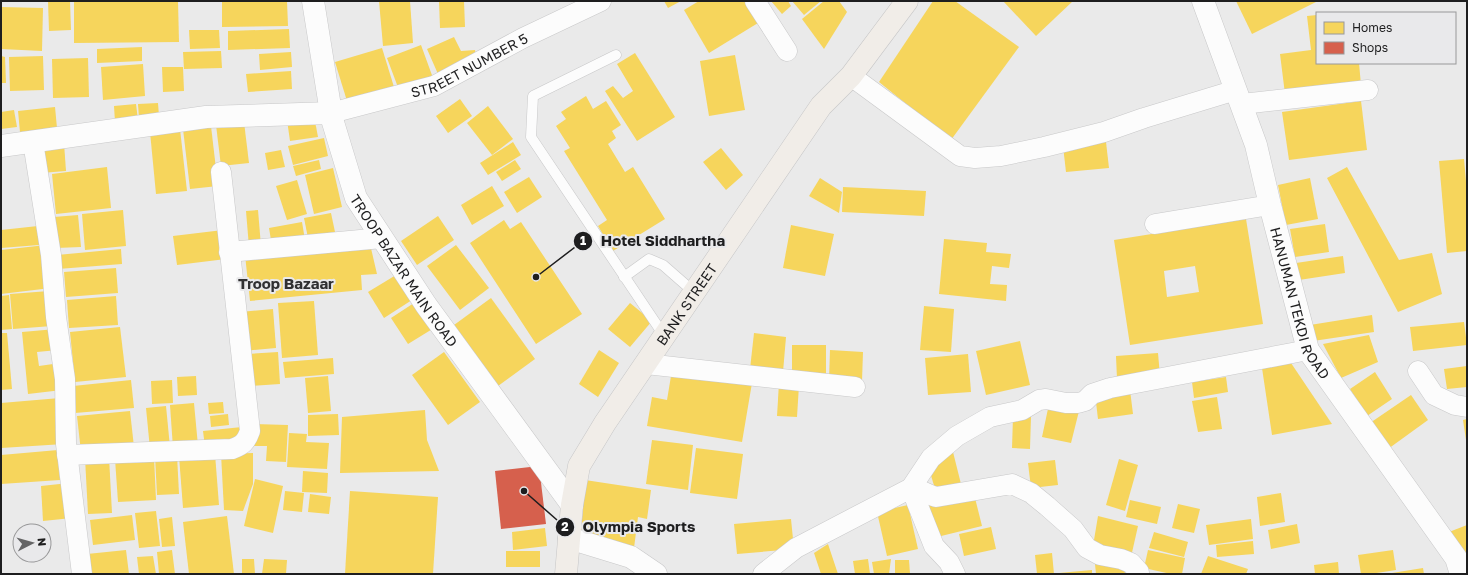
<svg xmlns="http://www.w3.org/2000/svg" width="1468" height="575" viewBox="0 0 1468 575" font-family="'Golos Text',sans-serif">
  <rect width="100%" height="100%" fill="#eaeaea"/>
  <g fill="#f6d55c" fill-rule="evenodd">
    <path d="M48,1H70L71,30L49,31Z"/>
    <path d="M74,1H178L179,42L74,43Z"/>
    <path d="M222,1H287L288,26L222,27Z"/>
    <path d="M379,1H410L413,43L383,46Z"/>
    <path d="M439,1H464L465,27L440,28Z"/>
    <path d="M664,1H681L668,8Z"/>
    <path d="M699,1H745L758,23L709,53L684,10Z"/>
    <path d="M771,1H788L791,6L782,14Z"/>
    <path d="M792,1H821L804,15Z"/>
    <path d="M824,1H839L847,12L824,49L802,19Z"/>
    <path d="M933,1H955L1019,47L951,140L879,82Z"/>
    <path d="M1003,1H1073L1036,36Z"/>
    <path d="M1236,1H1318L1252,34Z"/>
    <path d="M1,7L43,8L42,51L1,49Z"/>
    <path d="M1317,15V63H1359L1361,85L1285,94L1280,54L1311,50L1307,16Z"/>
    <path d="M289,29L290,48L228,50V31Z"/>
    <path d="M189,30H219L220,48L190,49Z"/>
    <path d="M454,37L461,51L475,50L476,57L438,74L427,49Z"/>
    <path d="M421,45L433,78L399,90L387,58Z"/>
    <path d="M142,47V61L97,63V49Z"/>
    <path d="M382,48L394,87L347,101L335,62Z"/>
    <path d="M221,51L222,68L184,69L183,52Z"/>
    <path d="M291,52L292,67L260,70L259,54Z"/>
    <path d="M635,53L675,117L637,141L605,91L613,86L623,98L633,91L617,64Z"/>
    <path d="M735,55L745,110L709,116L700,61Z"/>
    <path d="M1,56L5,57L6,83H1Z"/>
    <path d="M43,56L44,90L10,91L9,57Z"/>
    <path d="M88,58L89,97L53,98L52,59Z"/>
    <path d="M143,64L145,96L103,100L101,67Z"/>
    <path d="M162,67H183L184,91L163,92Z"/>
    <path d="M291,71L292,89L248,92L246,74Z"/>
    <path d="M586,96L593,109L606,101L621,125L612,131L616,138L608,144L625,172L633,167L665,219L613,251L598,226L607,220L564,151L570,148L556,126L566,119L561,112Z"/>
    <path d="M460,99L472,116L448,133L436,116Z"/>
    <path d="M1361,101L1367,150L1289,160L1282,112Z"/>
    <path d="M158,103L159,116L139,118L138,104Z"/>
    <path d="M136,104L138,120L115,122L114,106Z"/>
    <path d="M488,106L513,139L492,155L467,123Z"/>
    <path d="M55,107L57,128L20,132L18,111Z"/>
    <path d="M14,110L17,127L1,129V112Z"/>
    <path d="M314,116L318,137L290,141L287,120Z"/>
    <path d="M244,122L249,163L221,166L216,125Z"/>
    <path d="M211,126L218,186L190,189L183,129Z"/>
    <path d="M180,129L187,191L156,194L150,132Z"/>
    <path d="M324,138L328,156L293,165L288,146Z"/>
    <path d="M513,142L521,155L488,175L480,163Z"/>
    <path d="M1106,142L1109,168L1066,172L1063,146Z"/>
    <path d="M64,143L66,171L41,173L39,146Z"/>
    <path d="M721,148L743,175L726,190L703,162Z"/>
    <path d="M281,150L285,167L268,170L265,153Z"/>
    <path d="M1464,159L1467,193V251L1447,253L1439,161Z"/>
    <path d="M319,160L321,169L296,176L293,166Z"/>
    <path d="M515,160L521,169L502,181L496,172Z"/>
    <path d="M107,167L111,208L56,214L52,174Z"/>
    <path d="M1347,167L1399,260L1432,253L1442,294L1398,312L1327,178Z"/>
    <path d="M333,168L342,207L314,214L305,175Z"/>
    <path d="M529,177L542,197L517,213L504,192Z"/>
    <path d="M820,178L842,192L839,213L809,196Z"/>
    <path d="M1310,178L1318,219L1286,225L1278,185Z"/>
    <path d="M297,180L307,214L287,220L276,186Z"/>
    <path d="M492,186L504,206L472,225L461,205Z"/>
    <path d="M843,187L926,191L924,216L842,212Z"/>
    <path d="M123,210L126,246L85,250L82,214Z"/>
    <path d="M258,210L261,246L249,247L246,211Z"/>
    <path d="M331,213L335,232L308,238L304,218Z"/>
    <path d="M78,215L81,247L56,248L54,217Z"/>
    <path d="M438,216L454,240L417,265L401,241Z"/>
    <path d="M1246,219L1263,324L1130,345L1114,240ZM1195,266L1199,292L1167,297L1164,271Z"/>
    <path d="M504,220L510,229L521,222L582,314L536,344L470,243Z"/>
    <path d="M302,222L305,240L272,246L269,228Z"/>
    <path d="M1325,224L1329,252L1295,257L1290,229Z"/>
    <path d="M791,225L834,234L825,276L783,268Z"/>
    <path d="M38,226L39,245L1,248V230Z"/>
    <path d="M223,230L226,259L177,265L173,236Z"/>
    <path d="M944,239L987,243L986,252L1011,254L1009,268L992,266L990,284L1007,285L1006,301L939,294Z"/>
    <path d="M370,244L377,274L361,275L362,290L250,301L245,255Z"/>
    <path d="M46,245L51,288L1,294V250Z"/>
    <path d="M456,245L489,288L460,310L427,266Z"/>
    <path d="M121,249L122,264L58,269L57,255Z"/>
    <path d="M1343,256L1345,273L1299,280L1296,263Z"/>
    <path d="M116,268L118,293L66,297L64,272Z"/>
    <path d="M396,275L412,300L384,318L368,292Z"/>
    <path d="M49,291L52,326L13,329L10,294Z"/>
    <path d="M9,295L12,329L1,330V296Z"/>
    <path d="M116,296L118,325L69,328L67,300Z"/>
    <path d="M491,298L535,359L498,386L454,325Z"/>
    <path d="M314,301L318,355L282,358L278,303Z"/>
    <path d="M417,301L434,328L408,344L391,318Z"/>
    <path d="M630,303L652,321L630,347L608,329Z"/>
    <path d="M924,306L954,309L951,352L920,350Z"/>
    <path d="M273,309L276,348L243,351L240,312Z"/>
    <path d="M1372,315L1374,332L1313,341L1310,325Z"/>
    <path d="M1464,322L1467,345L1413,351L1410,327Z"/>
    <path d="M120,327L126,377L75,382L70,332Z"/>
    <path d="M56,329L58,350L37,352L39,366L60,363L62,390L28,394L22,332Z"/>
    <path d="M1,333H7L12,389L1,390Z"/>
    <path d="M754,333L786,337L783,372L750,369Z"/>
    <path d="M1369,335L1378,362L1341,378L1323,344Z"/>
    <path d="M1020,341L1030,385L986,395L976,351Z"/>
    <path d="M792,345H826V376L792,375Z"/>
    <path d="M599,350L619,363L598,397L579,384Z"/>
    <path d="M830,350L863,352L862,381L829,380Z"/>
    <path d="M278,352L280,384L248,386L246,354Z"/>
    <path d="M444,352L480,402L448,425L412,375Z"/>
    <path d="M1158,353L1160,376L1117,379L1116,356Z"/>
    <path d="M968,354L971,392L928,395L925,358Z"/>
    <path d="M333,358L334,374L285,378L283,362Z"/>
    <path d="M1291,363L1332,424L1272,435L1262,368Z"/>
    <path d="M1467,366V387L1447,389L1444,369Z"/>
    <path d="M672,370L752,383L742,442L647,426L652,397L667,400Z"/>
    <path d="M1375,372L1392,399L1367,416L1350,389Z"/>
    <path d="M196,376L197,395L178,396L177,377Z"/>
    <path d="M328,376L331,411L308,413L305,378Z"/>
    <path d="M1226,377L1228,392L1194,398L1192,382Z"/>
    <path d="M131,380L134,408L75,413L73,386Z"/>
    <path d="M172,380L173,403L152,404L151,381Z"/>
    <path d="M779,383L799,385L797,417L777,416Z"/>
    <path d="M1130,390L1133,414L1098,419L1095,394Z"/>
    <path d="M1411,395L1428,420L1388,449L1370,423Z"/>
    <path d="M1217,397L1222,429L1198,432L1192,401Z"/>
    <path d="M60,398L64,444L1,448V403Z"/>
    <path d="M223,402L224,413L209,414L208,403Z"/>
    <path d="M194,403L198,446L173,448L170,405Z"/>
    <path d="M1049,404L1079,411L1071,443L1042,437Z"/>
    <path d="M166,406L170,447L150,449L146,408Z"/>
    <path d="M425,410L427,440L439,471L340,473L342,417Z"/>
    <path d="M130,411L134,447L81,452L77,416Z"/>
    <path d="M228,414L229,425L211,427L210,416Z"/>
    <path d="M338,414L339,435L308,436V415Z"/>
    <path d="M1013,416H1031L1030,449L1012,448Z"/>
    <path d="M1467,419V440H1466L1463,420Z"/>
    <path d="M253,424L288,425L286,462L266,461L267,446H253Z"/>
    <path d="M242,427L243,444L205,447L203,431Z"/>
    <path d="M289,433L307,434L306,442L329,443L327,469L287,467Z"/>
    <path d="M652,440L693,445L688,490L646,484Z"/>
    <path d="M696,448L743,454L737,499L690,493Z"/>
    <path d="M58,450L60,480L1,484V455Z"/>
    <path d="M953,452L962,488L937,495L928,466Z"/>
    <path d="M253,453V484L243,511L224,510L221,454Z"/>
    <path d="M215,454L219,505L183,508L179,456Z"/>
    <path d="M177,455L179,494L157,495L155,456Z"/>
    <path d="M109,457L112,513L88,514L85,458Z"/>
    <path d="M154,457L156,500L118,502L115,459Z"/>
    <path d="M1119,459L1138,465L1125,511L1106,505Z"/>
    <path d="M1055,460L1058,485L1031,488L1028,463Z"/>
    <path d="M303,471L328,473L327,493L302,492Z"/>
    <path d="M255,479L283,486L273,533L244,526Z"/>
    <path d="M585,480L651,490L647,519L638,517L634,548L581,533Z"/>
    <path d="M69,483L72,518L43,521L41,486Z"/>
    <path d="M285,491L304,493L302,512L283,510Z"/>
    <path d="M350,491L438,497L433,574H345Z"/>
    <path d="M1281,493L1285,522L1260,526L1257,497Z"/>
    <path d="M310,494L331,497L329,514L308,512Z"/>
    <path d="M974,494L982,526L937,537L929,505Z"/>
    <path d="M1130,500L1161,507L1157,524L1126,517Z"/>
    <path d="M1178,504L1200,509L1194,533L1172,528Z"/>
    <path d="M908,505L918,549L887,556L877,512Z"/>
    <path d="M156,511L160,546L139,548L135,513Z"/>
    <path d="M132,515L135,540L93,545L90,520Z"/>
    <path d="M227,516L234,574H189L183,522Z"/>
    <path d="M1098,516L1138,526L1131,557L1093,546Z"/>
    <path d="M172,517L175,546L162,547L159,519Z"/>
    <path d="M791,519L794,549L737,554L734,524Z"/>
    <path d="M1251,519L1253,539L1209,545L1206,525Z"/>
    <path d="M1297,524L1300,543L1271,549L1268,530Z"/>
    <path d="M1467,525V563L1449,532Z"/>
    <path d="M991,527L996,549L964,556L959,534Z"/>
    <path d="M545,528L547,546L513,550L512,532Z"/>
    <path d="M1154,532L1188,542L1184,557L1149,548Z"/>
    <path d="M1253,541L1254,554L1217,557L1216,545Z"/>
    <path d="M828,544L838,574H821L814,553Z"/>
    <path d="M126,550L129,574H90L87,554Z"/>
    <path d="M172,550L175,574H159L157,552Z"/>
    <path d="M1148,550L1185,558L1182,574H1171L1144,568Z"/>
    <path d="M1393,550L1396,570L1370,574H1361L1358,555Z"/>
    <rect x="506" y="551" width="34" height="16"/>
    <path d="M1052,553L1054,574H1037L1035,555Z"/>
    <path d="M153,556L156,574H139L137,557Z"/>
    <path d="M1208,556L1248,569L1246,574H1201Z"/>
    <path d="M242,559H254L255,574H242Z"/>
    <path d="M264,559L287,560L286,574H262Z"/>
    <path d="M868,559L870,574H855L853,561Z"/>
    <path d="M891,559L889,574H874L872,562Z"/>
    <path d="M895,560H909L910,574H895Z"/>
    <path d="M1338,562L1339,574H1315L1314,565Z"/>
    <path d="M1095,564L1119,565L1126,574H1096Z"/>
    <path d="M1423,568L1424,574H1392V573Z"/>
    <path d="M1092,570V574H1059V573Z"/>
  </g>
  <path fill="#d6604d" d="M539,466L546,524L501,529L495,471Z"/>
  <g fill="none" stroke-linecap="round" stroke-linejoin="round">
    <defs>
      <g id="lane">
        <path d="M616,55L533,96L531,137L665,337"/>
        <path d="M624,277L649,259L663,265L695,293"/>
      </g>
      <g id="street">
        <path d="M755,1L787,51"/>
        <path d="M851,76L960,156L975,158L1001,156L1044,147L1104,132L1144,118L1236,90"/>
        <path d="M1242,104L1368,90"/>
        <path id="s1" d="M331,113L434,86L523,38L601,1"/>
        <path d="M33,142L51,255L56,317L65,379L66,444L82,574"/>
        <path d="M1155,224L1270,205"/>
        <path d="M229,252L382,238"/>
        <path d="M646,364L855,387"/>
        <path d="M1418,371L1434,395L1455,405L1467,407"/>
        <path d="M67,455L232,449C243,445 246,442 250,431L221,172"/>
        <path d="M763,574L796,548L911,488C921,489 926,494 936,497L1012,484L1031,493L1047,506L1073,529L1087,548L1100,555L1121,559L1131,563L1139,572V574"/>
        <path d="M955,574L949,562L934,546L911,488L931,458L957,436L990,417L1022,410L1039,400L1046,399L1066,403H1078L1085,401L1092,394L1110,388L1308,350"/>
      </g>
      <g id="secondary">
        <path id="s2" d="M313,1L332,119L356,198L426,305L572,505"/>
        <path id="s3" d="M1203,1L1256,145L1270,205L1308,350L1456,558L1461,574"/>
        <path d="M1,146L206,117L331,113"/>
        <path d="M569,538L631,557L656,574"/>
      </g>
      <g id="primary">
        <path id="s4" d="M566,574L572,505L579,466L605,423L821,106L851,76L907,1"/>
      </g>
    </defs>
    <use href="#lane" stroke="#c8c8c9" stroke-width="11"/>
    <use href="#street" stroke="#c8c8c9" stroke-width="21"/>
    <use href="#secondary" stroke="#c8c8c9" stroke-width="23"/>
    <use href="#primary" stroke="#c6c6c7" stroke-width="23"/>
    <use href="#lane" stroke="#fcfcfc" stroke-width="10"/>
    <use href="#street" stroke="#fcfcfc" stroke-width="20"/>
    <use href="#secondary" stroke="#fcfcfc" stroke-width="22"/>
    <use href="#primary" stroke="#f1ede8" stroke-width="22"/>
  </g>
  <g text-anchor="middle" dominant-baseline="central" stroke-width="4" stroke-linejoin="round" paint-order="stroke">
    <g font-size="14" fill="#1e1e1f" stroke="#e9e9eb">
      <text stroke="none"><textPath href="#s1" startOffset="147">STREET NUMBER 5</textPath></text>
      <text stroke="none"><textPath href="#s2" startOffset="289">TROOP BAZAR MAIN ROAD</textPath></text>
      <text stroke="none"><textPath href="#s3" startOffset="318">HANUMAN TEKDI ROAD</textPath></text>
      <text stroke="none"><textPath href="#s4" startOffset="303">BANK STREET</textPath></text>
    </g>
    <g font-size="15" font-weight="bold" fill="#303032" stroke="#e9e9eb">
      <text x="286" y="283">Troop Bazaar</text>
    </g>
  </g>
  <path fill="none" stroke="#1e1e1f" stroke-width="1.5" d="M536 277L583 241M524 491L565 527"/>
  <g fill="#1e1e1f" stroke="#e9e9eb" stroke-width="1.5">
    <circle cx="536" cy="277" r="4"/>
    <circle cx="524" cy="491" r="4"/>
    <circle cx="583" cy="241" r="10"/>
    <circle cx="565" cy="527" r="10"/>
  </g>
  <g font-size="12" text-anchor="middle" font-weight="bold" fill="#fff">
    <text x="583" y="245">1</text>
    <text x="565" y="531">2</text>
  </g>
  <g font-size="15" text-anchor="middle" font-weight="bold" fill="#1e1e1f" stroke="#e9e9eb" stroke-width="4" stroke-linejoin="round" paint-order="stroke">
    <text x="663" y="246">Hotel Siddhartha</text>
    <text x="639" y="532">Olympia Sports</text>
  </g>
  <rect width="1468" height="575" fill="none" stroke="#1e1e1f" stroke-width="4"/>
  <rect x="1316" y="12" width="140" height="52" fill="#e9e9eb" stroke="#989899"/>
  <rect x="1324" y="22" width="20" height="12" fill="#f6d55c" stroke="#989899"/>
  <text x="1352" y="32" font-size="12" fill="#1e1e1f">Homes</text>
  <rect x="1324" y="42" width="20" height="12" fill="#d6604d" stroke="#989899"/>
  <text x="1352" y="52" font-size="12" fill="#1e1e1f">Shops</text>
  <g transform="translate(32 543) rotate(84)"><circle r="19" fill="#e9e9eb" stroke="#989899"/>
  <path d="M0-3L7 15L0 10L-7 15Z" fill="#656566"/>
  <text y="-6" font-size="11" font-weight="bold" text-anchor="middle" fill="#1e1e1f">N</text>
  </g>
</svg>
